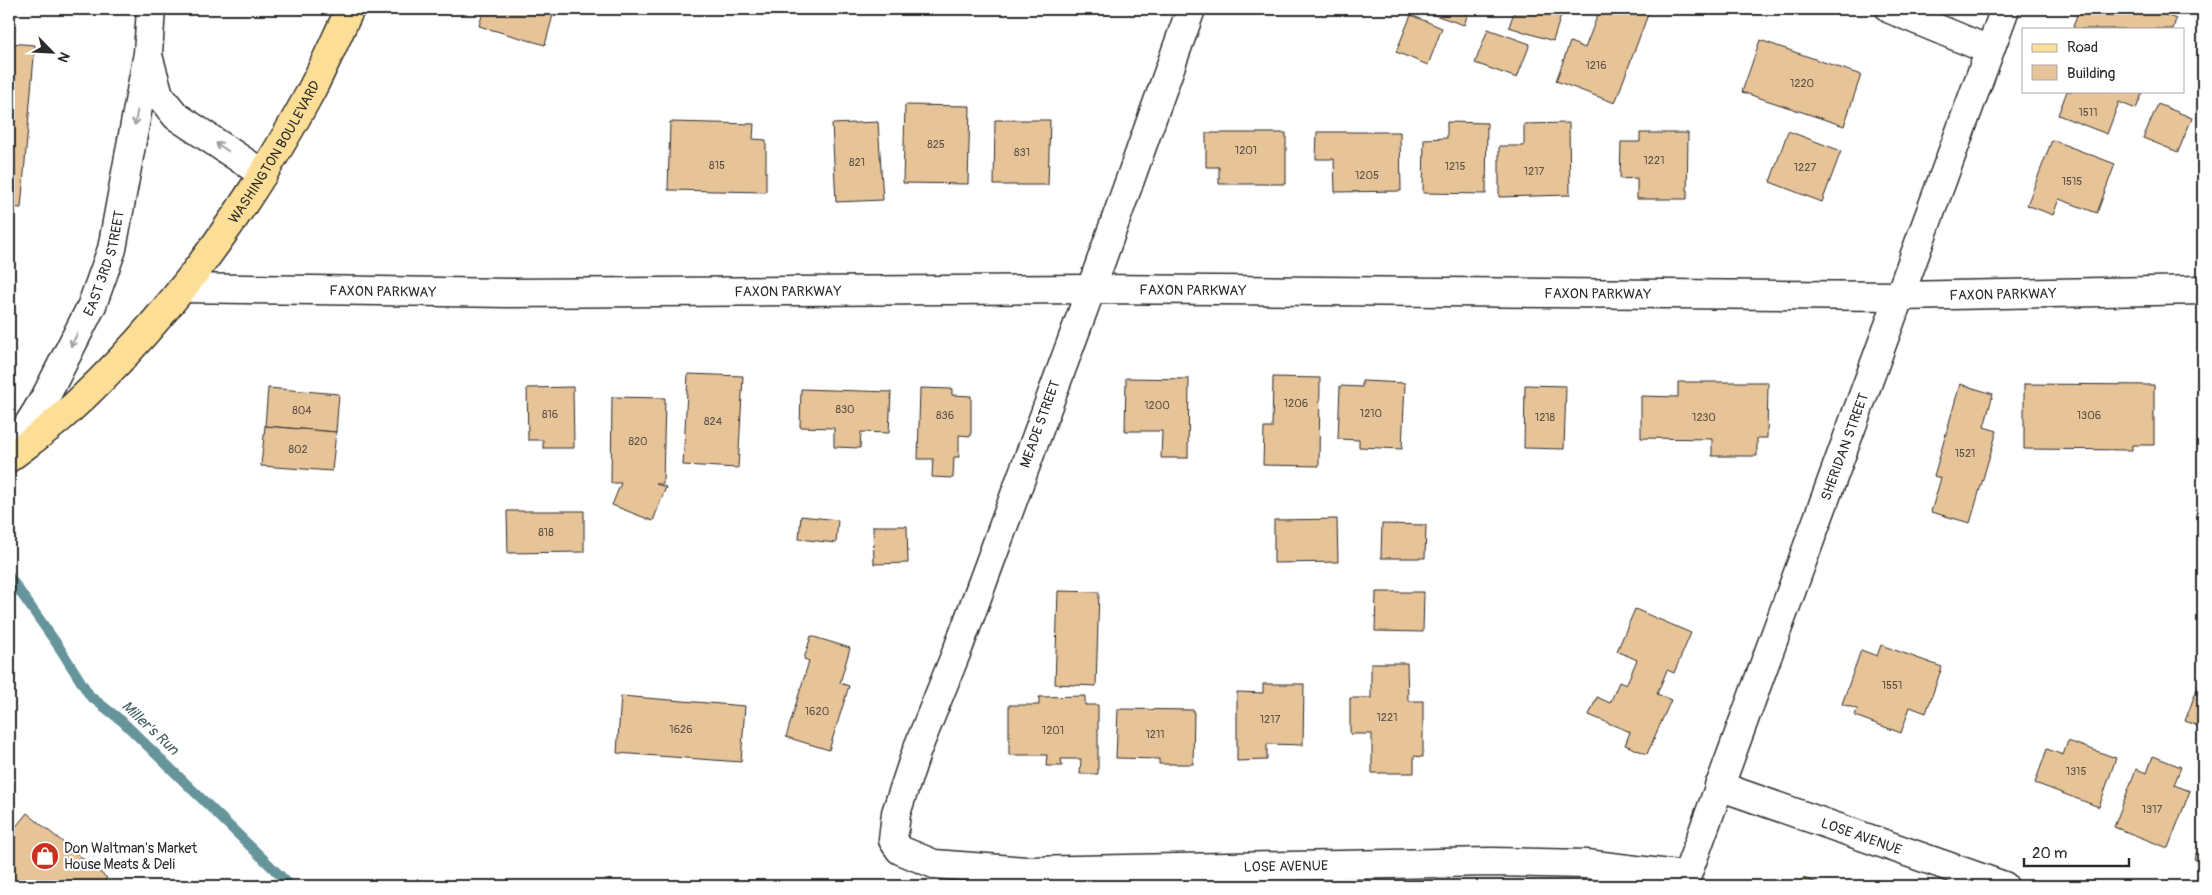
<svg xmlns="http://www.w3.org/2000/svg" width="2212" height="895" viewBox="0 0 2212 895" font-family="Pangolin,sans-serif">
  <rect width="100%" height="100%" fill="#fff"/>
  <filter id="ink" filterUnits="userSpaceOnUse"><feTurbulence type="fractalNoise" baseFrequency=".02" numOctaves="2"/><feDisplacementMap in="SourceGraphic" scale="10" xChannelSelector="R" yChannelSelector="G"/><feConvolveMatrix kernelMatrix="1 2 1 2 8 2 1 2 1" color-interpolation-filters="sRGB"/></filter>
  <g filter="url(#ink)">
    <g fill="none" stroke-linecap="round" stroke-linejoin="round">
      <path stroke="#65959b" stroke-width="10" d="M9,576L59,647L90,696L122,721L291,886"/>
    </g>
    <g fill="#e7c398" stroke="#2b2b2b">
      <path d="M484,9H542L541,11L553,15L545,45L479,26Z"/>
      <path d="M1431,9H1481L1479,14L1469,11L1464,25L1429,13Z"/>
      <path d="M1515,9H1563L1553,41L1509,27Z"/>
      <path d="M1600,9H1650L1615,103L1556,81L1570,42L1585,48Z"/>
      <path d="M2079,9H2157L2156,11L2176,19L2173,29H2078L2073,27Z"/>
      <path d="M1411,15L1442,28L1428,65L1396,52Z"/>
      <path d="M1488,29L1530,44L1517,78L1475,63Z"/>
      <path d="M1760,40L1861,75L1844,126L1742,92Z"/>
      <path d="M9,43L35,45L21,208L9,207Z"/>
      <path d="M2067,91H2143L2136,109L2119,102L2107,134L2058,115Z"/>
      <path d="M2158,104L2192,118L2178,152L2143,138Z"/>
      <path d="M905,105L970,106L968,184L903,183Z"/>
      <path d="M995,120H1050L1048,185H994Z"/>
      <path d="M670,122L754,124L753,139L766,140V192L668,190Z"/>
      <path d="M878,122L883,200L836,202L832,124Z"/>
      <path d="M1447,122L1487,123L1486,194L1423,193L1424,139L1447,138Z"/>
      <path d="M1569,123L1570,195L1499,197V146H1524V124Z"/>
      <path d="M1788,131L1841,151L1822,202L1770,182Z"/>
      <path d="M1317,132H1400L1401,191L1335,192L1334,159H1316Z"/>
      <path d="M1206,133H1286V184H1219V167H1206Z"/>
      <path d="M1640,133H1688L1687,199H1637V178L1620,179L1621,142H1640Z"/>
      <path d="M2052,140L2115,164L2097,213L2059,199L2053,215L2027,205Z"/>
      <path d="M688,374L743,376L738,468L683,465Z"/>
      <path d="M1273,377L1320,378L1319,466L1263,465L1264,428H1272Z"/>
      <path d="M1126,378L1189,379L1188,458H1161L1162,431H1125Z"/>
      <path d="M1362,381L1405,383L1402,449L1359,447V440L1338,439L1340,386L1362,387Z"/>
      <path d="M1678,382H1768L1767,438H1757V456H1712V439L1641,438V396L1678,397Z"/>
      <path d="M1960,384L1993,394L1984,427L1997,431L1970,523L1931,512L1941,478L1934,476Z"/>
      <path d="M2024,384L2154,385V445H2132V450L2024,449Z"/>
      <path d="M1525,385L1566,386L1564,449L1524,448Z"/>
      <path d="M573,387L574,448H543V440H528L527,388Z"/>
      <path d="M268,388L339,394L336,432L265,426Z"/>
      <path d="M920,388L952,389V395L971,396V436L959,435V457H954L953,478L932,477L933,459H918Z"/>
      <path d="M801,389L891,392L889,433L861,432L860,448L834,447V428L800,427Z"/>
      <path d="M612,397L665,398L663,484H656L666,487L653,521L612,505L621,483H611Z"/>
      <path d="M265,426L336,432L332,471L261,466Z"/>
      <path d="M507,511H584V552L508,553Z"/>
      <path d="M801,516L838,520L836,543L799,539Z"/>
      <path d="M1337,519L1338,562L1274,563V520Z"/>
      <path d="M1382,524L1426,525L1425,558H1381Z"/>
      <path d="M873,526H907L908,563L874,564Z"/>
      <path d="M1058,591L1099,592L1096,686L1055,684Z"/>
      <path d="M1376,592H1424L1423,632L1375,631Z"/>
      <path d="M1635,609L1691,633L1674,673L1667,670L1657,694L1671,700L1647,754L1625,745L1630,732L1589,715L1597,697L1610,703L1619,682L1626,685L1637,660L1617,651Z"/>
      <path d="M811,636L850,648L840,683L849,686L829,750L786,737L809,661L804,659Z"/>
      <path d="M1881,645L1942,667L1926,713L1910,707L1901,733L1855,716L1857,709L1842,704L1861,650L1877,656Z"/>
      <path d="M1371,663H1407L1408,701H1423V757L1414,756V773H1372V734H1350V698H1371Z"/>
      <path d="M2203,673V728L2185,721Z"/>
      <path d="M1263,684H1304L1303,745L1267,744V760L1237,761V692L1263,693Z"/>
      <path d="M621,696L745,706L741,762L617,753Z"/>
      <path d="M1085,696V705H1098V774H1080L1081,759H1061L1062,766H1046L1047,755H1009V705H1039V697Z"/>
      <path d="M1118,709L1194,710L1193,764H1159V759L1116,758Z"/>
      <path d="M2068,741L2116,758L2099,807L2035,783L2047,749L2063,755Z"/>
      <path d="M2153,756L2181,767L2174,785L2190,791L2168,848L2114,827L2136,769L2147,773Z"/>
      <path d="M27,813L107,878L100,886H15L9,881V835Z"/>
      <path d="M2203,835V863L2194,859Z"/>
      <path d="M1803,878L1825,886H1799Z"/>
    </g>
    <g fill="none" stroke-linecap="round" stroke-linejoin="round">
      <defs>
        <g id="street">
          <path id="s1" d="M1191,9L1091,289L959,646L917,750L896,813L893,840L900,850L934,864L1026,871L1491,862L1586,864L1686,876"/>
          <path d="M1890,9L1989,50"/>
          <path id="s2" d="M183,288L508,293L1091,289L1899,296L2203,290"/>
          <path id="s3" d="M1719,786L2004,886"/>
        </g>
        <g id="secondary">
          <path d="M149,59L159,95L176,116L263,174"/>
          <path id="s4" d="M9,456L46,396L92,305L112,249L148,53L151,9"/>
          <path id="s5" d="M1683,886L2005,9"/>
        </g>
        <g id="primary">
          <path id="s6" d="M9,458C27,444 46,431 63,416C165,324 246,212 311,91C325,64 337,36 350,9"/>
        </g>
      </defs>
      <use href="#street" stroke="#2b2b2b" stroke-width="31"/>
      <use href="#secondary" stroke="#2b2b2b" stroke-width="31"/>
      <use href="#primary" stroke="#2b2b2b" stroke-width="31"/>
      <use href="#street" stroke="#fff" stroke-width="28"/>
      <use href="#secondary" stroke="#fff" stroke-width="28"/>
      <use href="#primary" stroke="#fdde96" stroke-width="28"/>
    </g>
    <defs><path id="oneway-shaft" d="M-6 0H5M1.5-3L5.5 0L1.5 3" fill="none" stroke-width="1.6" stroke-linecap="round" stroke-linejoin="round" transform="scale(1.25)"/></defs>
    <g stroke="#a0a0a0">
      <use href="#oneway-shaft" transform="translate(136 118) rotate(100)"/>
      <use href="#oneway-shaft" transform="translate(222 147) rotate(-146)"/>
      <use href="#oneway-shaft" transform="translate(74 340) rotate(117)"/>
    </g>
  </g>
  <defs>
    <symbol id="shop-disc" viewBox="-11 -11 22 22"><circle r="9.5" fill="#c8321e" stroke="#fff"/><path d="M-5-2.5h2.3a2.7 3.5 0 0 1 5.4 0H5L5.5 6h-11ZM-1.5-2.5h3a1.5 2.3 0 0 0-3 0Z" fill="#fff"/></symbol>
  </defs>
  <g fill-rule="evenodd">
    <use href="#shop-disc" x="29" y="840" width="32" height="32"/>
  </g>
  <g text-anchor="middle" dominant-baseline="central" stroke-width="4" stroke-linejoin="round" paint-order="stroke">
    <g font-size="11" fill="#5a5146">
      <text x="1596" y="65">1216</text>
      <text x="1802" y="83">1220</text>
      <text x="2088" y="112">1511</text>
      <text x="936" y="144">825</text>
      <text x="1246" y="150">1201</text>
      <text x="1022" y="152">831</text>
      <text x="1654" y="160">1221</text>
      <text x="857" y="162">821</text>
      <text x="717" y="165">815</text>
      <text x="1455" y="166">1215</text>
      <text x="1805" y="167">1227</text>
      <text x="1534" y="171">1217</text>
      <text x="1367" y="175">1205</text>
      <text x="2072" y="181">1515</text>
      <text x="1296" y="403">1206</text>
      <text x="1157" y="405">1200</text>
      <text x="845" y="409">830</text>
      <text x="302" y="410">804</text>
      <text x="1371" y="413">1210</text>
      <text x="550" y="414">816</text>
      <text x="945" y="415">836</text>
      <text x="2089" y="415">1306</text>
      <text x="1545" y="417">1218</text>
      <text x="1704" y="417">1230</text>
      <text x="713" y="421">824</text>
      <text x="638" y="441">820</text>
      <text x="298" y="449">802</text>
      <text x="1965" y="453">1521</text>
      <text x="546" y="532">818</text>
      <text x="1892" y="685">1551</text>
      <text x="817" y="711">1620</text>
      <text x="1387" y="717">1221</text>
      <text x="1270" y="719">1217</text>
      <text x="681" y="729">1626</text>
      <text x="1053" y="730">1201</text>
      <text x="1155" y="734">1211</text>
      <text x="2076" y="771">1315</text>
      <text x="2152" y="809">1317</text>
    </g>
    <g font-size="14" fill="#2b2b2b" stroke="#fff">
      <text stroke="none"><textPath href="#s6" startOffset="408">WASHINGTON BOULEVARD</textPath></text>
      <text stroke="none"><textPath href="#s4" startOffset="216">EAST 3RD STREET</textPath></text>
      <text stroke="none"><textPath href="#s2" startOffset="1010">FAXON PARKWAY</textPath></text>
      <text stroke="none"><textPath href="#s2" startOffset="200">FAXON PARKWAY</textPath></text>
      <text stroke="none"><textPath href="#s2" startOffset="605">FAXON PARKWAY</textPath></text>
      <text stroke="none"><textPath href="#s2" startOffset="1415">FAXON PARKWAY</textPath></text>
      <text stroke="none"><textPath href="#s2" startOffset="1820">FAXON PARKWAY</textPath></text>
      <text transform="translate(1040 424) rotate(-70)">MEADE STREET</text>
      <text stroke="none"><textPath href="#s5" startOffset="468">SHERIDAN STREET</textPath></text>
      <text stroke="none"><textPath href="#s3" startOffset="151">LOSE AVENUE</textPath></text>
      <text stroke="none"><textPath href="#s1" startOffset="1285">LOSE AVENUE</textPath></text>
    </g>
    <g font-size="14" fill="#2b2b2b" stroke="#fff" text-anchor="start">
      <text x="64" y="848">Don Waltman's Market<tspan x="64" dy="16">House Meats &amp; Deli</tspan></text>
    </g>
    <g font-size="15" font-style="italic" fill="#486063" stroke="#fff">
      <text transform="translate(150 728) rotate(43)">Miller's Run</text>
    </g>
  </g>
  <rect width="2212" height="895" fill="none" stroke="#fff" stroke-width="30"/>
  <rect x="15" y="15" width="2182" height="865" fill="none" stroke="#2b2b2b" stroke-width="2" filter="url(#ink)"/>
  <rect x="2022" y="28" width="162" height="65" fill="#ffffff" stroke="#aaaaaa"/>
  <rect x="2032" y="44" width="25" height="8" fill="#fdde96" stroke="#aaaaaa"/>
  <text x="2067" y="52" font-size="15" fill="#2b2b2b">Road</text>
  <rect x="2032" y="65" width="25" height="15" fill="#e7c398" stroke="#aaaaaa"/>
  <text x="2067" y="78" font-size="15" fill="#2b2b2b">Building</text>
  <g transform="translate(52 52) rotate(114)" stroke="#ffffff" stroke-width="4" paint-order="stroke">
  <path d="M0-4L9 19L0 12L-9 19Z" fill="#2b2b2b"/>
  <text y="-8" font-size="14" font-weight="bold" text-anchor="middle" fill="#2b2b2b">N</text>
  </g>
  <path d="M2024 858v8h105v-8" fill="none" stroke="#2b2b2b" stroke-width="2.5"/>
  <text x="2032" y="858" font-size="15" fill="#2b2b2b" stroke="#ffffff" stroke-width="4" paint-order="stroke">20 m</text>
</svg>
